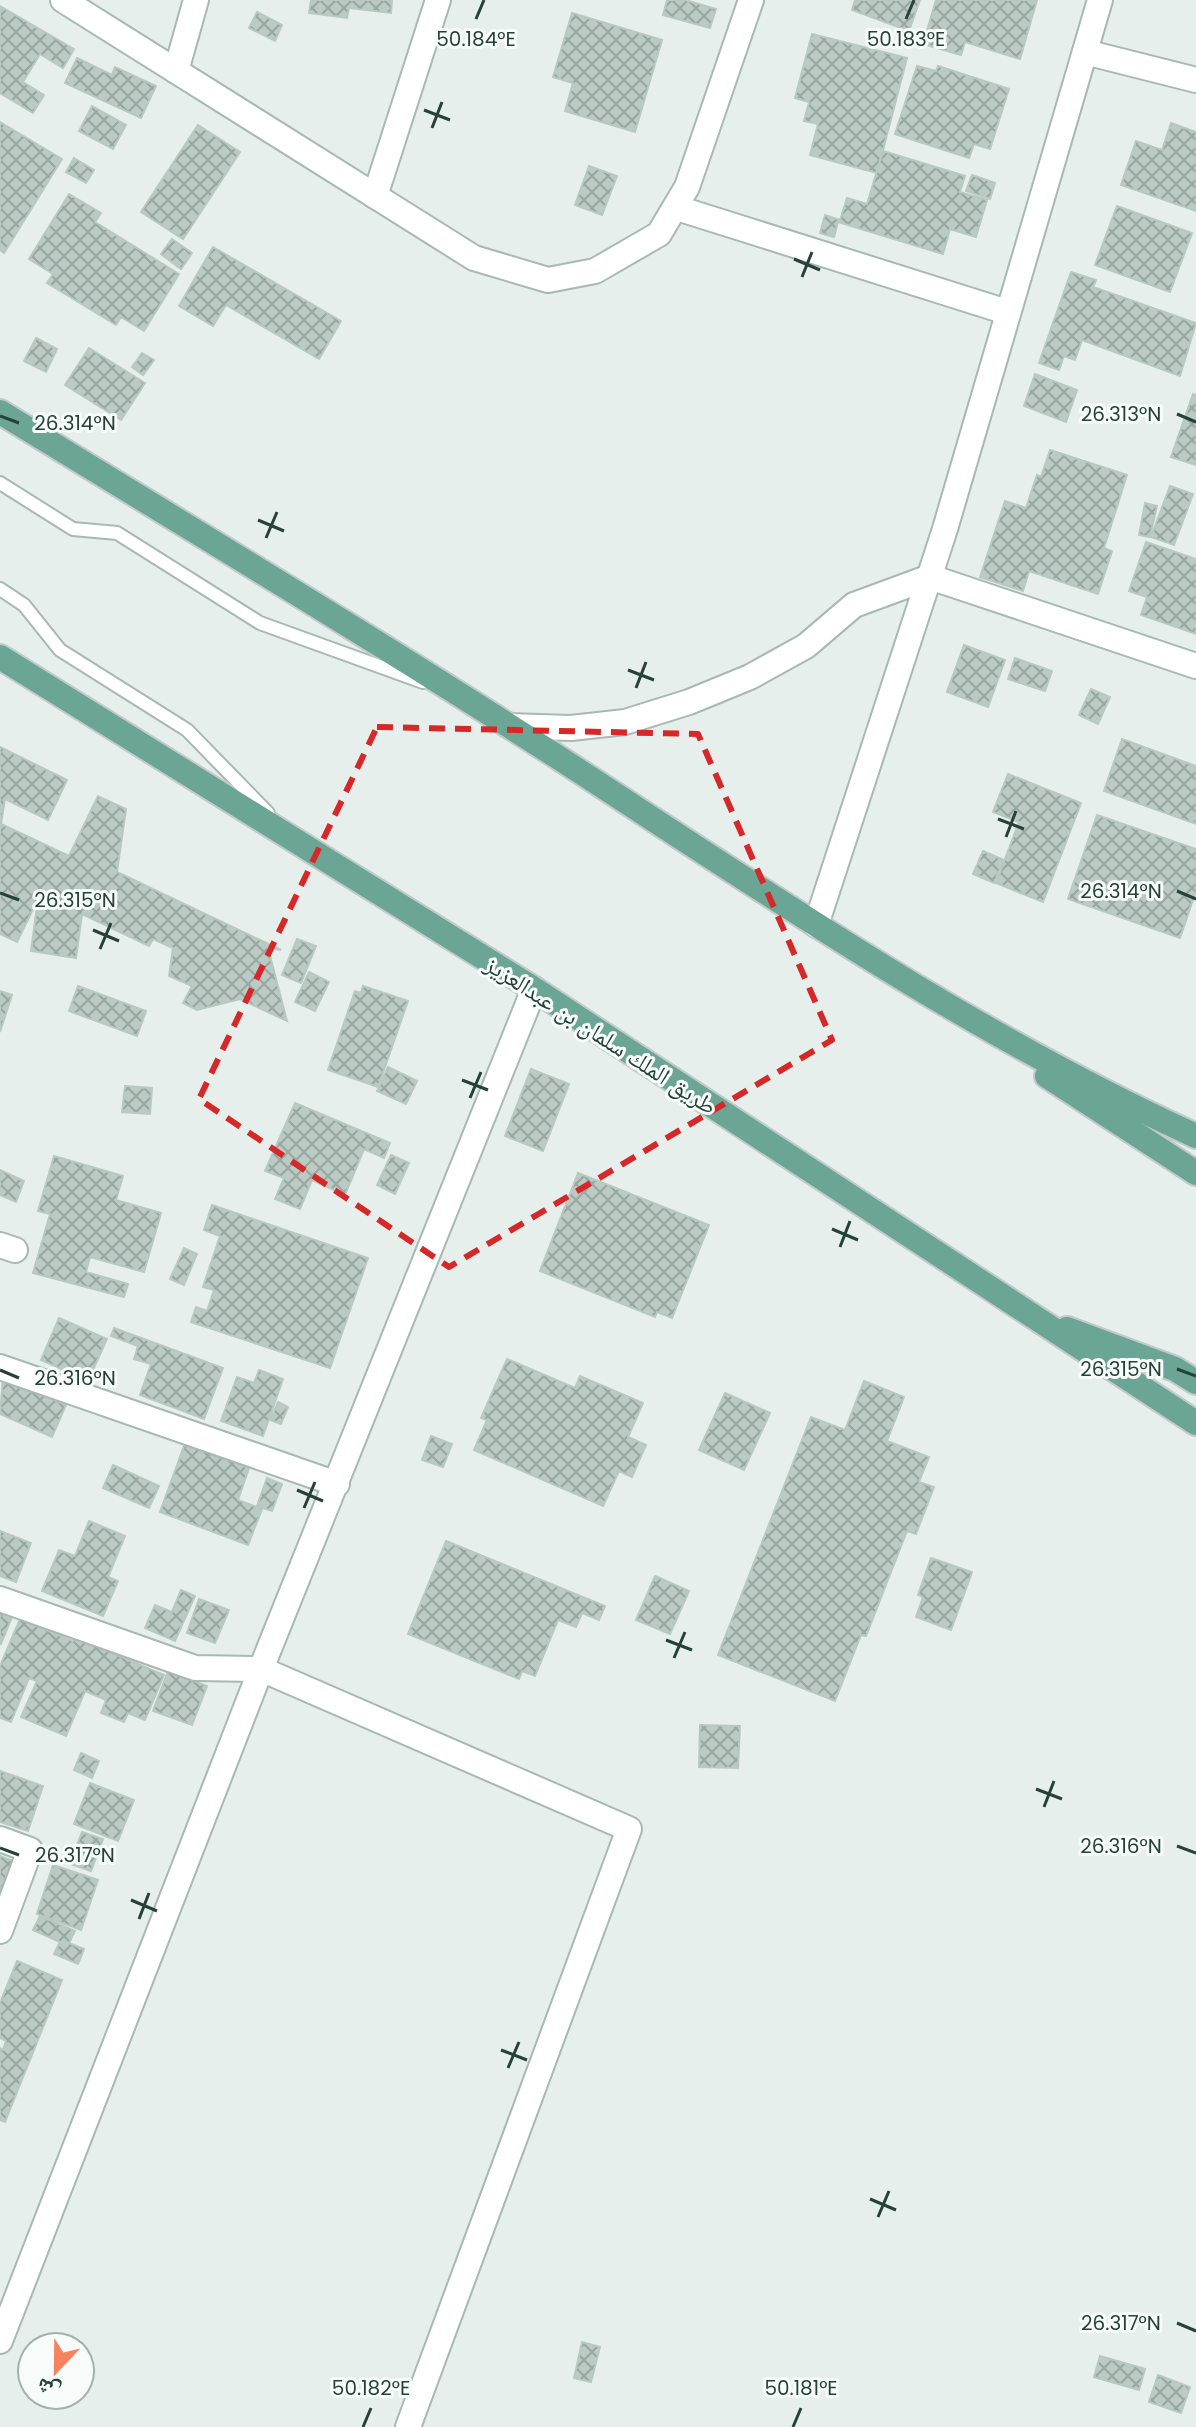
<svg xmlns="http://www.w3.org/2000/svg" width="1196" height="2427" viewBox="0 0 1196 2427" font-family="Poppins,'Noto Naskh Arabic',sans-serif">
  <defs>
    <pattern id="building-cross-hatch" width="8" height="8" patternUnits="userSpaceOnUse" patternTransform="scale(2)"><rect width="8" height="8" fill="#bbcac4"/><path d="M0 0l8 8M0 8l8-8" fill="none" stroke="#98a6a0"/></pattern>
  </defs>
  <rect width="100%" height="100%" fill="#e6efeb"/>
  <g fill="url(#building-cross-hatch)" stroke="#b8c9c2" stroke-width="2">
    <path d="M311,0H392L391,13L349,8L347,18L309,13Z"/>
    <path d="M667,0H685L716,9L710,28L663,15Z"/>
    <path d="M855,0H920L909,31L852,10Z"/>
    <path d="M936,0H1037L1020,59L965,42L961,55L923,44Z"/>
    <path d="M0,6L74,49L63,68L40,54L23,82L44,95L33,113L0,93Z"/>
    <path d="M257,12L282,25L275,41L249,28Z"/>
    <path d="M572,13L662,40L635,132L565,111L573,83L553,77Z"/>
    <path d="M812,34L907,58L877,173L810,155L818,124L804,121L809,102L795,98Z"/>
    <path d="M77,58L112,75L115,67L156,86L141,118L65,83Z"/>
    <path d="M917,66L936,71L938,66L1009,89L990,149L974,144L969,158L895,134Z"/>
    <path d="M92,106L126,125L113,149L79,131Z"/>
    <path d="M0,122L62,159L4,253L0,250Z"/>
    <path d="M1171,123L1196,132V211L1121,185L1136,141L1162,150Z"/>
    <path d="M198,125L240,152L183,239L141,212Z"/>
    <path d="M883,151L965,176L960,192L987,200L976,237L950,229L943,254L838,222L834,237L820,233L825,215L840,220L847,198L867,204Z"/>
    <path d="M74,158L94,170L86,183L66,172Z"/>
    <path d="M589,166L617,176L602,215L575,205Z"/>
    <path d="M972,175L995,183L990,199L966,191Z"/>
    <path d="M69,194L101,213L95,222L179,274L144,331L121,317L116,325L47,283L53,274L29,259Z"/>
    <path d="M1117,206L1192,233L1170,292L1095,265Z"/>
    <path d="M172,239L192,253L181,269L161,254Z"/>
    <path d="M213,247L341,321L319,359L226,305L213,326L179,306Z"/>
    <path d="M1071,272L1096,280L1093,287L1196,323L1180,376L1082,340L1075,360L1064,356L1059,370L1039,363Z"/>
    <path d="M36,338L57,349L46,372L24,361Z"/>
    <path d="M89,348L145,383L121,420L65,385Z"/>
    <path d="M142,353L154,360L143,375L132,367Z"/>
    <path d="M1035,374L1077,390L1066,422L1024,406Z"/>
    <path d="M1193,394L1196,395V465L1171,457Z"/>
    <path d="M1050,450L1127,475L1104,548L1112,551L1098,594L1029,571L1023,591L980,577L1005,501L1026,508L1037,475L1041,477Z"/>
    <path d="M1170,486L1193,494L1174,545L1151,537Z"/>
    <path d="M1145,503L1157,506L1150,537L1139,535Z"/>
    <path d="M1146,542L1196,559V634L1141,615L1147,597L1129,591Z"/>
    <path d="M964,645L1005,660L988,707L947,692Z"/>
    <path d="M1015,658L1052,671L1045,691L1008,679Z"/>
    <path d="M1091,689L1110,697L1098,724L1079,715Z"/>
    <path d="M1122,739L1196,766V824L1104,791Z"/>
    <path d="M0,747L67,780L48,820L5,799L1,824L69,856L98,796L126,809L117,872L281,950L268,948L287,1021L240,999L197,1010L183,1003L192,986L169,976L173,948L153,939L149,946L82,914L76,958L31,951L38,899L17,942L0,934Z"/>
    <path d="M1008,774L1081,803L1043,902L996,883L1019,822L993,812Z"/>
    <path d="M1097,815L1196,849V891L1180,938L1068,899Z"/>
    <path d="M983,851L1004,860L994,883L973,874Z"/>
    <path d="M297,939L316,946L301,983L282,975Z"/>
    <path d="M309,972L329,982L315,1011L295,1002Z"/>
    <path d="M78,986L146,1011L137,1036L69,1011Z"/>
    <path d="M363,986L408,1001L378,1087L328,1070L355,991L361,993Z"/>
    <path d="M0,991L12,995L0,1032Z"/>
    <path d="M388,1067L417,1081L406,1104L377,1091Z"/>
    <path d="M531,1069L569,1084L543,1151L505,1136Z"/>
    <path d="M125,1086L152,1088L150,1114L122,1112Z"/>
    <path d="M295,1103L390,1143L384,1158L364,1149L345,1195L312,1180L300,1209L275,1199L284,1178L265,1171Z"/>
    <path d="M391,1155L409,1163L395,1194L377,1185Z"/>
    <path d="M54,1156L123,1176L116,1200L161,1213L144,1272L90,1257L86,1272L128,1284L124,1297L33,1273L50,1214L38,1211Z"/>
    <path d="M0,1170L24,1181L16,1202L0,1195Z"/>
    <path d="M578,1173L709,1225L672,1318L657,1312L655,1317L540,1271Z"/>
    <path d="M212,1205L368,1258L330,1368L191,1322L196,1307L207,1311L214,1290L203,1287L220,1236L204,1230Z"/>
    <path d="M184,1248L197,1254L184,1285L170,1279Z"/>
    <path d="M59,1318L107,1339L88,1381L41,1360Z"/>
    <path d="M114,1328L223,1368L204,1419L140,1395L151,1364L134,1359L138,1346L111,1336Z"/>
    <path d="M507,1359L575,1388L580,1376L643,1403L628,1437L646,1445L632,1477L619,1471L603,1506L474,1450L487,1420L481,1418Z"/>
    <path d="M259,1370L283,1379L263,1436L221,1421L237,1377L254,1383Z"/>
    <path d="M3,1378L66,1405L52,1437L0,1414Z"/>
    <path d="M864,1381L904,1397L887,1441L929,1457L919,1482L934,1487L916,1534L907,1531L866,1636L861,1635L835,1701L718,1655L811,1417L845,1430Z"/>
    <path d="M725,1393L770,1413L744,1470L699,1450Z"/>
    <path d="M278,1402L288,1407L281,1424L270,1420Z"/>
    <path d="M188,1435L205,1441L202,1450L249,1468L238,1500L262,1509L248,1545L160,1512Z"/>
    <path d="M431,1436L452,1444L443,1467L422,1460Z"/>
    <path d="M113,1465L159,1486L149,1508L103,1488Z"/>
    <path d="M267,1478L282,1484L272,1511L257,1506Z"/>
    <path d="M89,1521L125,1536L108,1577L118,1581L103,1616L42,1591L59,1550L75,1556Z"/>
    <path d="M0,1531L31,1543L16,1582L0,1576Z"/>
    <path d="M446,1541L605,1606L599,1620L582,1613L576,1627L558,1620L535,1676L522,1671L519,1679L408,1634Z"/>
    <path d="M931,1558L972,1572L951,1630L916,1617L923,1597L918,1595Z"/>
    <path d="M655,1576L689,1591L670,1634L636,1620Z"/>
    <path d="M181,1590L195,1596L175,1641L145,1628L155,1605L172,1612Z"/>
    <path d="M199,1599L229,1610L215,1643L187,1633Z"/>
    <path d="M0,1612L12,1617L1,1644L0,1643Z"/>
    <path d="M20,1619L73,1641L75,1637L164,1675L145,1720L128,1713L124,1722L101,1713L106,1700L85,1691L66,1736L21,1717L37,1681L29,1678L11,1722L0,1718V1666Z"/>
    <path d="M168,1671L207,1686L192,1725L153,1711Z"/>
    <path d="M700,1725L740,1726L738,1768L699,1767Z"/>
    <path d="M81,1753L99,1761L92,1778L74,1770Z"/>
    <path d="M0,1771L43,1786L28,1831L0,1822Z"/>
    <path d="M90,1783L134,1800L118,1841L74,1824Z"/>
    <path d="M82,1832L103,1839L91,1871L70,1864Z"/>
    <path d="M0,1856L16,1862L0,1912Z"/>
    <path d="M53,1865L98,1880L81,1930L37,1914Z"/>
    <path d="M40,1916L75,1931L69,1943L84,1949L78,1964L54,1954L60,1942L33,1930Z"/>
    <path d="M17,1961L62,1980L5,2122L0,2120V2048L3,2050L6,2041L0,2038V2003Z"/>
    <path d="M582,2342L600,2347L591,2382L574,2378Z"/>
    <path d="M1100,2356L1145,2369L1139,2390L1094,2377Z"/>
    <path d="M1158,2375L1190,2387L1181,2413L1149,2402Z"/>
  </g>
  <g fill="none" stroke-linecap="round" stroke-linejoin="round">
    <defs>
      <g id="lane">
        <path d="M0,483L73,529L117,533L260,623L423,682"/>
        <path d="M0,589L24,605L60,650L187,730L268,813"/>
      </g>
      <g id="street">
        <path d="M63,0L474,258L548,280L595,271L659,234L687,187L751,0"/>
        <path d="M1085,52L1196,80"/>
        <path d="M176,71L196,0"/>
        <path d="M375,196L438,0"/>
        <path d="M677,208L1007,312"/>
        <path d="M509,726L571,728L625,722L689,702L750,677L806,646L854,605L930,577L1196,666"/>
        <path d="M816,925L945,529L1100,0"/>
        <path d="M0,1245L15,1250"/>
        <path d="M0,1367L337,1484"/>
        <path d="M0,1599L195,1668L261,1669L629,1829L408,2427"/>
        <path d="M0,1839L30,1850L0,1931"/>
        <path d="M0,2341L261,1669L534,989"/>
      </g>
      <g id="primary">
        <path d="M0,412C186,526 373,638 556,756C764,891 970,1033 1196,1136"/>
        <path d="M0,657L534,989L1196,1423"/>
        <path d="M1047,1076L1196,1173"/>
        <path d="M1067,1329L1175,1369L1196,1382"/>
      </g>
    </defs>
    <use href="#lane" stroke="#a8b8b2" stroke-width="16"/>
    <use href="#street" stroke="#a8b8b2" stroke-width="28"/>
    <use href="#primary" stroke="#c2cac8" stroke-width="28"/>
    <use href="#lane" stroke="#fff" stroke-width="12"/>
    <use href="#street" stroke="#fff" stroke-width="24"/>
    <use href="#primary" stroke="#6aa596" stroke-width="24"/>
  </g>
  <path fill="none" stroke="#d62828" stroke-width="6" stroke-dasharray="16 10" stroke-linejoin="round" d="M377,727L698,734L832,1040L449,1267L199,1099Z"/>
  <path fill="none" stroke="#24423a" stroke-width="3" d="M476,19L484,0M906,19L914,0M424,110L450,120M432,128L442,102M794,259L820,270M802,277L812,252M1177,414L1196,422M0,416L19,423M258,520L284,531M266,538L277,512M628,670L654,680M636,688L646,662M998,819L1024,829M1006,837L1016,811M1177,891L1196,899M0,893L19,900M93,930L119,941M100,949L111,923M462,1080L488,1090M470,1098L481,1072M832,1229L858,1240M840,1247L850,1221M1177,1369L1196,1376M0,1370L19,1378M297,1490L323,1501M304,1508L315,1482M666,1640L692,1650M674,1658L685,1632M1036,1789L1062,1799M1044,1807L1054,1781M1177,1846L1196,1853M0,1848L19,1855M131,1900L157,1911M139,1919L149,1893M501,2050L527,2060M508,2068L519,2042M870,2199L896,2210M878,2217L889,2191M1177,2323L1196,2331M363,2427L371,2408M793,2427L801,2408"/>
  <g text-anchor="middle" dominant-baseline="central" stroke-width="6" stroke-linejoin="round" paint-order="stroke">
    <g font-size="24" fill="#24423a" stroke="#f7fbf9">
      <text transform="translate(601 1035) rotate(33)">طريق الملك سلمان بن عبدالعزيز</text>
    </g>
  </g>
  <g font-size="20" text-anchor="middle" fill="#24423a" stroke="#f7fbf9" stroke-width="6" stroke-linejoin="round" paint-order="stroke">
    <text x="476" y="46">50.184°E</text>
    <text x="906" y="46">50.183°E</text>
    <text x="1121" y="421">26.313°N</text>
    <text x="75" y="430">26.314°N</text>
    <text x="1121" y="898">26.314°N</text>
    <text x="75" y="907">26.315°N</text>
    <text x="1121" y="1376">26.315°N</text>
    <text x="75" y="1385">26.316°N</text>
    <text x="1121" y="1853">26.316°N</text>
    <text x="75" y="1862">26.317°N</text>
    <text x="1121" y="2330">26.317°N</text>
    <text x="371" y="2395">50.182°E</text>
    <text x="801" y="2395">50.181°E</text>
  </g>
  <g transform="translate(56 2371) rotate(202)"><circle r="38" fill="#f7fbf9" stroke="#a3b1ad" stroke-width="2"/>
  <path d="M0-6L14 30L0 20L-14 30Z" fill="#f4845f"/>
  <text y="-12" font-size="22" font-weight="bold" text-anchor="middle" fill="#24423a">ش</text>
  </g>
</svg>
